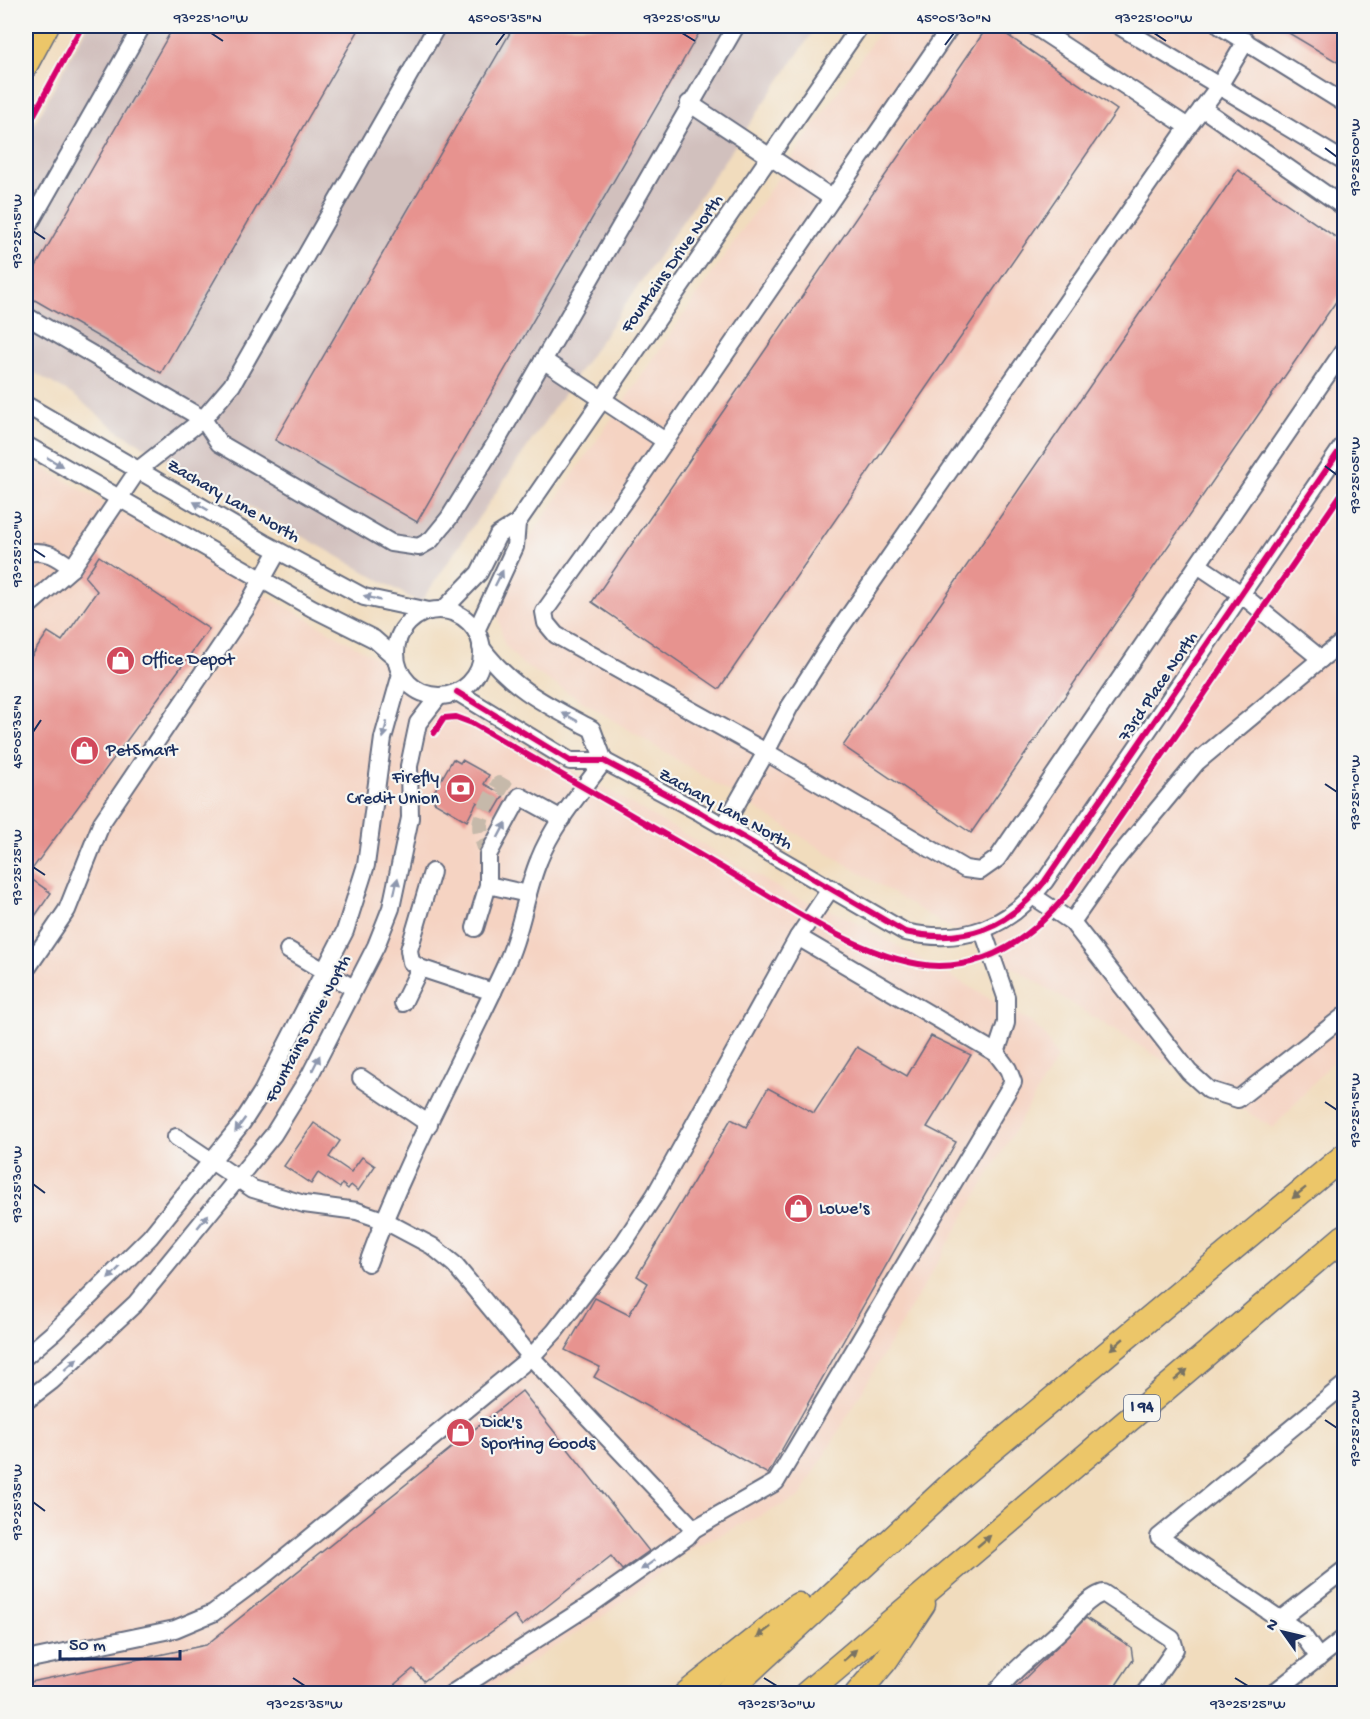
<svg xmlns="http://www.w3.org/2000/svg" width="1370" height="1719" viewBox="0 0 1370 1719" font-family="'Gochi Hand',sans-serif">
  <rect width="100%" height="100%" fill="#f6f6f2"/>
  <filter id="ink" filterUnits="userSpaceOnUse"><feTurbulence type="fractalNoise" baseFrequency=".0167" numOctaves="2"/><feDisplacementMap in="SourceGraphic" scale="12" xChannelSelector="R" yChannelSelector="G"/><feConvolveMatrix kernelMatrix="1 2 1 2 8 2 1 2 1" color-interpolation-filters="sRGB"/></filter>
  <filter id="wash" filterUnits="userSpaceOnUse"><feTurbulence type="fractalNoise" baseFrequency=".008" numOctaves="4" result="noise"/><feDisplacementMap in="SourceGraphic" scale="24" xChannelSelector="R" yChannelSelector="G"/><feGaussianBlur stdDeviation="1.35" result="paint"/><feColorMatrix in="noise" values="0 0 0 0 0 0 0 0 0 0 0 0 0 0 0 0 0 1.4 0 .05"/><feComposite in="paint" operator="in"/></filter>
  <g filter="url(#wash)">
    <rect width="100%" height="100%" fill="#f1dcbd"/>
    <g fill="#f5d3c2">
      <path d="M883,26H1344V1049L1273,1128L522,664L504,644L495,604L519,553Z"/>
      <path d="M26,458L791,895L847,917L1029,1021L1043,1033L1057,1058L800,1497L690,1549L606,1614L482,1693H26Z"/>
    </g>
    <path fill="#d1c0bd" d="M87,26H817L420,603L121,433L73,395L26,368V140Z"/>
    <g id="blocks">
      <g fill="#e7938f">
        <path d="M174,26H361L161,373L26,295V284Z"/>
        <path d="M514,26H703L417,522L275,440Z"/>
        <path d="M988,26H994L1117,110L719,689L592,602Z"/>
        <path d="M1277,26H1344V66Z"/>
        <path d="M1238,170L1344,243V290L971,833L843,746Z"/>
        <path d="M99,556L209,629L27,876L51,893L26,929V664L48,632L62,641L97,591L85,577Z"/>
        <path d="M453,759L460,763L462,760L489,775L484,784L504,795L494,812L477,802L467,821L434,802L438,794L434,792Z"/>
        <path d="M931,1036L971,1055L927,1127L956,1142L768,1474L594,1377L600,1367L565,1350L595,1298L629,1315L648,1283L637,1276L731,1119L746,1127L768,1088L814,1113L857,1047L907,1076Z"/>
        <path d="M314,1123L340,1141L329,1157L351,1172L362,1157L375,1166L358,1191L351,1185L348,1189L342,1184L340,1188L318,1173L311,1184L284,1166Z"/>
        <path d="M522,1391L649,1551L622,1570L611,1556L522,1626L514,1615L424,1681L413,1669L395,1684L403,1694H26V1683L206,1645Z"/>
        <path d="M1086,1618L1131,1647L1133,1660L1110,1694H1009Z"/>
      </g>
    </g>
  </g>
  <g filter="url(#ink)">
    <use href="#blocks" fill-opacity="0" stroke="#666c7f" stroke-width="1.5"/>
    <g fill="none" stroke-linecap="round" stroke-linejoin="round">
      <path stroke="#c6b9aa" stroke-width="16" stroke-dasharray="16 8" stroke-linecap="butt" d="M488,855C473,819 481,817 499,784L520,796"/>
      <defs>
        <g id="minor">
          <path d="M1034,26L1188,127L1219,86L1246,41"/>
          <path d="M1119,26L1344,161"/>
          <path d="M1220,26L1344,103"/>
          <path d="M689,103L832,198"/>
          <path d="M1202,108L1344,207"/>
          <path d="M1188,127L839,630L790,706L766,752L965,869L980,871L997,859L1344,350"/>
          <path d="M26,230L142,26"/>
          <path d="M26,316L203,419L219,443L391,543L419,547L431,540L449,518L495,444L736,26"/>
          <path d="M543,360L665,441"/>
          <path d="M26,405L264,543L364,597L429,611"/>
          <path d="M26,445L312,608L374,639L396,658"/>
          <path d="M26,553C46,549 56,556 72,568"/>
          <path d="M1198,565L1241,594L1321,659L1344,641"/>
          <path d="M26,608L72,568L138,470L203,419L232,385L437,26"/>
          <path d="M443,610L479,573L498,535L517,523L860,26"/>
          <circle cx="439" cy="653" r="43"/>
          <path d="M476,631L515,547L517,523"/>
          <path d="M481,647C512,689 547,705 592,729L604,761"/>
          <path d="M457,692L570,761H604L701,813L905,932C965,945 1008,928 1045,881L1344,444"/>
          <path d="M724,826L766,752L556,635L546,623L544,612L629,494L951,26"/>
          <path d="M432,872L409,950L411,962L420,968L493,992"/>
          <path d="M488,885L528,894"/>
          <path d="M1033,896L1072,922L1189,1072L1209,1090L1238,1099L1344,1016"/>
          <path d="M1072,922L1114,862L1197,762L1321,659"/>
          <path d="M475,928L488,885V855L520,796L562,819"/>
          <path d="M983,931L1006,997V1023L996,1053"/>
          <path d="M288,950L353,988"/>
          <path d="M26,970L67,910L102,822L245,610L278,551"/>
          <path d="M403,1003L420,968"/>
          <path d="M361,1078L429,1124"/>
          <path d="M176,1137L253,1189L304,1204L357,1211L383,1220L432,1246L454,1264L531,1357L694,1529"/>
          <path d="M368,1263C405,1160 460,1064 506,964C522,931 525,893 539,860C553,824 581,792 604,761"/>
          <path d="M26,1356L54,1332L150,1237L242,1123L262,1092L345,931L366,865L383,738L401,674"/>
          <path d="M26,1401L52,1381L136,1303L273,1135L310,1075L376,946L391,908L410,818L409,766L418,723L439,696"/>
          <path d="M1281,1619L1344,1570"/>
          <path d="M1319,1658L1302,1634L1159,1537L1344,1385"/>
          <path d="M26,1660L175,1629L213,1613L267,1573L531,1357L555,1331L624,1242L655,1195L798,937L831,888"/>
          <path d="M451,1694L593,1603L687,1537L694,1529L776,1482L1013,1082L1008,1069L996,1053L798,937"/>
          <path d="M995,1694C1014,1668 1039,1651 1062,1629C1076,1616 1084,1600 1103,1593L1172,1639L1175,1649L1144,1694"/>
          <path d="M1272,1694L1344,1638"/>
        </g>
        <path id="major" d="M26,67L48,26"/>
        <g id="highway">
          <path d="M686,1694L798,1605"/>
          <path d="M725,1694L958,1478L1344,1156"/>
          <path d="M806,1694L1344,1237"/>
          <path d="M857,1694L885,1661L923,1604"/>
        </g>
      </defs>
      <use href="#minor" stroke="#666c7f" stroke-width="20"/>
      <use href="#major" stroke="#666c7f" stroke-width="24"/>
      <use href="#highway" stroke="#666c7f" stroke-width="27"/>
      <use href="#minor" stroke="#fff" stroke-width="16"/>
      <use href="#major" stroke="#ecc669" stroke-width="21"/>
      <use href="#highway" stroke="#ecc669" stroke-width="24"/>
      <defs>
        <g id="cycleway">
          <path d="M26,129L82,26"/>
          <path d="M457,692L570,761H604L701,813L905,932C965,945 1008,928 1045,881L1344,444"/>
          <path d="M434,733L444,718L456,717L472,723C554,770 637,818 719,866C780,901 869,965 939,966C994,966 1036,933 1068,893L1344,490"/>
        </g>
      </defs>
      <use href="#cycleway" stroke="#f6f6f2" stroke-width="10"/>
      <use href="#cycleway" stroke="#d6006c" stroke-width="6"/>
    </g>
    <defs><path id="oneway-solid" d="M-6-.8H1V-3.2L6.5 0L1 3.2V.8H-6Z" transform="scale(1.5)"/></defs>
    <g fill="#8d97ae">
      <use href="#oneway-solid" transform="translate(55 462) rotate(30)"/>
      <use href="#oneway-solid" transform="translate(201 506) rotate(-150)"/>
      <use href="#oneway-solid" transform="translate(499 578) rotate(-63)"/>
      <use href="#oneway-solid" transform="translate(372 598) rotate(-164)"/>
      <use href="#oneway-solid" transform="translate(570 717) rotate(-152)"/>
      <use href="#oneway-solid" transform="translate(385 730) rotate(103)"/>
      <use href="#oneway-solid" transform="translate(502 830) rotate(-62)"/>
      <use href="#oneway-solid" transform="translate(396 886) rotate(-77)"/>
      <use href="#oneway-solid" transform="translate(316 1063) rotate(-64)"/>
      <use href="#oneway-solid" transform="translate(240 1125) rotate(126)"/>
      <use href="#oneway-solid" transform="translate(203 1221) rotate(-51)"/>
      <use href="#oneway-solid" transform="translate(114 1273) rotate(135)"/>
      <use href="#oneway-solid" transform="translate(71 1364) rotate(-42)"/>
      <use href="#oneway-solid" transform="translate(648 1565) rotate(145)"/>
    </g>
    <g fill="#797363">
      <use href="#oneway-solid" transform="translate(1299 1193) rotate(141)"/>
      <use href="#oneway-solid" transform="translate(1117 1344) rotate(140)"/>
      <use href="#oneway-solid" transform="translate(1181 1375) rotate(-40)"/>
      <use href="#oneway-solid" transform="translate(984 1541) rotate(-40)"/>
      <use href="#oneway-solid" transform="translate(764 1632) rotate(142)"/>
      <use href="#oneway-solid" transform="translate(850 1655) rotate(-41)"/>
    </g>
  </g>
  <path fill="none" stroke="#1b2f5e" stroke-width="2" d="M211,33L223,41M682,33L695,41M1154,33L1166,41M496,45L505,33M945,45L954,33M1325,148L1337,157M33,231L45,239M1325,466L1337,475M33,549L45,557M33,732L41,720M1325,784L1337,792M33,867L45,875M1325,1102L1337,1110M33,1184L45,1193M1325,1420L1337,1428M33,1502L45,1511M293,1678L305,1686M764,1678L777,1686M1235,1678L1248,1686"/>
  <defs>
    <symbol id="shop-disc" viewBox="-11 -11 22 22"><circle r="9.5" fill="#d1495b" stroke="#f6f6f2"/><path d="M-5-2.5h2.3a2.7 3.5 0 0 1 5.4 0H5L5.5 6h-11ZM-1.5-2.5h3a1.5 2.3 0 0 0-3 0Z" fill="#fff"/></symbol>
    <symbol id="bank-disc" viewBox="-11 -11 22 22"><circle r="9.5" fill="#d1495b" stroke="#f6f6f2"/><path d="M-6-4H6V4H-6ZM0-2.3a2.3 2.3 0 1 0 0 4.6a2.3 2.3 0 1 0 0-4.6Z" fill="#fff"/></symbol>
  </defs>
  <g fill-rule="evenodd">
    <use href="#shop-disc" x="104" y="644" width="33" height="33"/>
    <use href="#shop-disc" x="68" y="734" width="33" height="33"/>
    <use href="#bank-disc" x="444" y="772" width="33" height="33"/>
    <use href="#shop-disc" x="782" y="1192" width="33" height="33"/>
    <use href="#shop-disc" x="444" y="1416" width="33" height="33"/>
  </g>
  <g text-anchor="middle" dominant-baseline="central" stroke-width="4.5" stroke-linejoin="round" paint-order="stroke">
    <rect fill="#f6f6f2" stroke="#5d6b8a" stroke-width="1.5" x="1124" y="1395" width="36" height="26" rx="4.5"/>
    <g font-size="16" font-weight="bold" fill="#1b2f5e">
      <text x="1142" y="1408">I 94</text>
    </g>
    <g font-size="18" fill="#1b2f5e" stroke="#f6f6f2">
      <text transform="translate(673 264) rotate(-55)">Fountains Drive North</text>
      <text transform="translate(233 502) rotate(30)">Zachary Lane North</text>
      <text transform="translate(1159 687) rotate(-56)">73rd Place North</text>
      <text transform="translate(725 810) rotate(29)">Zachary Lane North</text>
      <text transform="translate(309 1029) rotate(-62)">Fountains Drive North</text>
    </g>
    <g font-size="18" fill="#1b2f5e" stroke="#f6f6f2" text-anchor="start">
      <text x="142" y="660">Office Depot</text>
      <text x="106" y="751">PetSmart</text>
      <text x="439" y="778" text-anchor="end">Firefly<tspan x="439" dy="21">Credit Union</tspan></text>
      <text x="819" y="1209">Lowe's</text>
      <text x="481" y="1423">Dick's<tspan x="481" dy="21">Sporting Goods</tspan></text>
    </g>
  </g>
  <rect width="1370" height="1719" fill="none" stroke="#f6f6f2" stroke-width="66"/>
  <g transform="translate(1283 1632) rotate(304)" stroke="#f6f6f2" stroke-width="4.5" paint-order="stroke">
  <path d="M0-4.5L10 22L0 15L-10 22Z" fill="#1b2f5e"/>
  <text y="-9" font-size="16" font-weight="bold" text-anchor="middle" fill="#1b2f5e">N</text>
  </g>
  <path d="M60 1650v9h120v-9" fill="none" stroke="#1b2f5e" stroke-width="3"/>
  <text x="69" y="1650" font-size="18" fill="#1b2f5e" stroke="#f6f6f2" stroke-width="4.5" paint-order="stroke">50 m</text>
  <rect x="33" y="33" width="1304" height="1653" fill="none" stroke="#1b2f5e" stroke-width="2"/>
  <g font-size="15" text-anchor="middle" fill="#1b2f5e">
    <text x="211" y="22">93°25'10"W</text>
    <text x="505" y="22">45°05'35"N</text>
    <text x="682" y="22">93°25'05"W</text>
    <text x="954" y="22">45°05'30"N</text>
    <text x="1154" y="22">93°25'00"W</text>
    <text transform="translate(1354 157) rotate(-90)" y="5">93°25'00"W</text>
    <text transform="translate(16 231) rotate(-90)" y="5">93°25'15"W</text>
    <text transform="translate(1354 475) rotate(-90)" y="5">93°25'05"W</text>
    <text transform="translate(16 549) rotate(-90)" y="5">93°25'20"W</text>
    <text transform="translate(16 732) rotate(-90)" y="5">45°05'35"N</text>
    <text transform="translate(1354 792) rotate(-90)" y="5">93°25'10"W</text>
    <text transform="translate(16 867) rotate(-90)" y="5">93°25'25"W</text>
    <text transform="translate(1354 1110) rotate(-90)" y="5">93°25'15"W</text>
    <text transform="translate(16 1184) rotate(-90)" y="5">93°25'30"W</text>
    <text transform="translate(1354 1428) rotate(-90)" y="5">93°25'20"W</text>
    <text transform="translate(16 1502) rotate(-90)" y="5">93°25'35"W</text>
    <text x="305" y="1708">93°25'35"W</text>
    <text x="777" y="1708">93°25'30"W</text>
    <text x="1248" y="1708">93°25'25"W</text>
  </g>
</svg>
